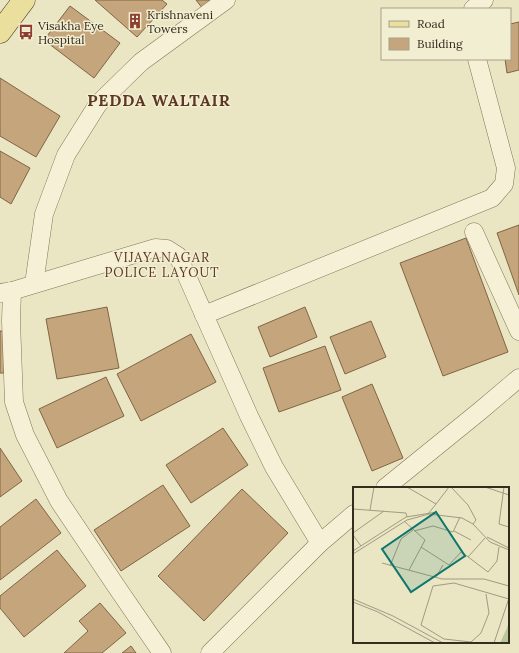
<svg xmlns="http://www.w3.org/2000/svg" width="519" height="653" viewBox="0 0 519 653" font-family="Lora,serif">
  <rect width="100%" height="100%" fill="#eae5c3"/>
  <g fill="#c5a67c" stroke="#806543">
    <path d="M95,0H162L167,4L137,37Z"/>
    <path d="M196,0H213L203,9Z"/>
    <path d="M70,6L120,43L94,78L44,40Z"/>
    <path d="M519,22V70L507,73L505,59H510V24Z"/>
    <path d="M0,78L60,116L36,157L0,136Z"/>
    <path d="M0,151L30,168L11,204L0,197Z"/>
    <path d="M519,225V295L497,233Z"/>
    <path d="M466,238L508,352L443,376L400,263Z"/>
    <path d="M107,307L119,368L57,379L46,319Z"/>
    <path d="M305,307L317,337L270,357L258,327Z"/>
    <path d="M371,321L386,357L345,374L330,337Z"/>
    <path d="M0,331H3L4,373H0Z"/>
    <path d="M191,334L216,382L141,421L117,374Z"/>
    <path d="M325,346L341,390L279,412L263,368Z"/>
    <path d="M106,377L124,416L57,448L39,409Z"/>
    <path d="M372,384L403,458L372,471L342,397Z"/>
    <path d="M223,428L248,465L191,503L166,465Z"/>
    <path d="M0,448L22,481L0,497Z"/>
    <path d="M163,485L190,526L121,571L94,530Z"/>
    <path d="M242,489L288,533L204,621L158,576Z"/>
    <path d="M36,499L61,533L0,580V527Z"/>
    <path d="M57,550L86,586L24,637L0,608V596Z"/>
    <path d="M100,603L126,633L102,653H64L88,631L79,621Z"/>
    <path d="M131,646L136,653H122Z"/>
  </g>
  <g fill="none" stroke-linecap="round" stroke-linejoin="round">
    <defs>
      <g id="street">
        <path d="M473,9L484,0"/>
        <path d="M474,232L519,331"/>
        <path d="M34,284L44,214L66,155L98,104L141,62L226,0"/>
        <path d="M12,291L11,321L14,402L25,435L59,501L116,586L162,653"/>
        <path d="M0,293L12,291L155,248L167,249L178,256L249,416L274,467L320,543"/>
        <path d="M204,315L492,198L504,184L506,168L477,59"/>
        <path d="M385,488L480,411L519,378"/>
        <path d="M210,653L320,543L354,514"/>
      </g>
      <path id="primary" d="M0,32L24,0"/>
    </defs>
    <use href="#street" stroke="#83775b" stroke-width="19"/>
    <use href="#primary" stroke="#51442f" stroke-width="23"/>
    <use href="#street" stroke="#f6f1d6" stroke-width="18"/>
    <use href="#primary" stroke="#ebdf9e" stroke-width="22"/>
  </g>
  <defs>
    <symbol id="building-bare" viewBox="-9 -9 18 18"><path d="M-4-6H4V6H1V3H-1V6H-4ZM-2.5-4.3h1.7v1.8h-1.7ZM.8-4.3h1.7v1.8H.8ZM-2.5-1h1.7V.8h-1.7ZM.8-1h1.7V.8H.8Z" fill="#8d3e30" stroke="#f2eed2" stroke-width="2.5" paint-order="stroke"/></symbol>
    <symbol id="bus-bare" viewBox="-9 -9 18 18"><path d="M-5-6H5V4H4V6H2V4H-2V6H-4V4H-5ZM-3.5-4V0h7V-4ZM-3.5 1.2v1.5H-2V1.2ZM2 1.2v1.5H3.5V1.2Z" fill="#8d3e30" stroke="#f2eed2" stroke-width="2.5" paint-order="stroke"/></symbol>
  </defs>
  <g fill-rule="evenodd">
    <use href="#building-bare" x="124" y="10" width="22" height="22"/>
    <use href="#bus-bare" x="15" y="21" width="22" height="22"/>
  </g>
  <g text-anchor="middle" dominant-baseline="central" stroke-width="3" stroke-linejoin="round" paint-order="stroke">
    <g font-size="12" fill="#342c1e" stroke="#f2eed2" text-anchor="start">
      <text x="147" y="14">Krishnaveni<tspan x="147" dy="14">Towers</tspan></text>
      <text x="38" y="25">Visakha Eye<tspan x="38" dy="14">Hospital</tspan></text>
    </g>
    <g font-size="13" letter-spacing="1" fill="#5d3721" stroke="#f2eed2">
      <text x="162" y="257">VIJAYANAGAR<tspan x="162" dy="15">POLICE LAYOUT</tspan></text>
    </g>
    <g font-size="16" font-weight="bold" letter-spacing="1" fill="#5d3721" stroke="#f2eed2">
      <text x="159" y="100">PEDDA WALTAIR</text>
    </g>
  </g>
  <g transform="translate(353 487)">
    <rect width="156" height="156" fill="#eae5c3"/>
    <path d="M156,135V156H147L154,141Z" fill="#bac798"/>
    <path fill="none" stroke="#a19b81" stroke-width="1" d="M54,0L83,17L75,27M98,0L115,18L123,33L120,37M132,0L156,8M151,0L146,37L156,40M83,17L96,0M0,22L53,26L54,30M17,23L21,0M51,34L72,53L56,83M61,44L80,39L100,45L107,30M101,44L118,53M0,46L31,24M0,48L8,59M134,50L156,61M68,60L96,78L108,65L110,66L135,85L144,74L146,60M0,64L53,30L84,25M0,67L54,33L76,27L109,31L120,37L137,55L156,63M115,70L132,51M29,76L89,92H131L156,99M37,79L48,52L60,43M83,90L90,78M133,107L136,126L128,146L118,155L91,152L68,138L80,99L101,96L156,112M0,112L40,129L90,156M0,115L25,125L82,156M141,156L156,111"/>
    <path fill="#0f766e" fill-opacity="0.15" stroke="#0f766e" stroke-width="2" d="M83,25L112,69L58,105L29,62Z"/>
    <rect width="156" height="156" fill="none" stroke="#342c1e" stroke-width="2"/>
  </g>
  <rect x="381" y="8" width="130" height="52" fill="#f2eed2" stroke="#a6a08a"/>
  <rect x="389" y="21" width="20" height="6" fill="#ebdf9e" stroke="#a6a08a"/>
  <text x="417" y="28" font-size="12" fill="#342c1e">Road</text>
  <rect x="389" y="38" width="20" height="12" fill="#c5a67c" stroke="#a6a08a"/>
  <text x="417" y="48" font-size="12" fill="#342c1e">Building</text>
</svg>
